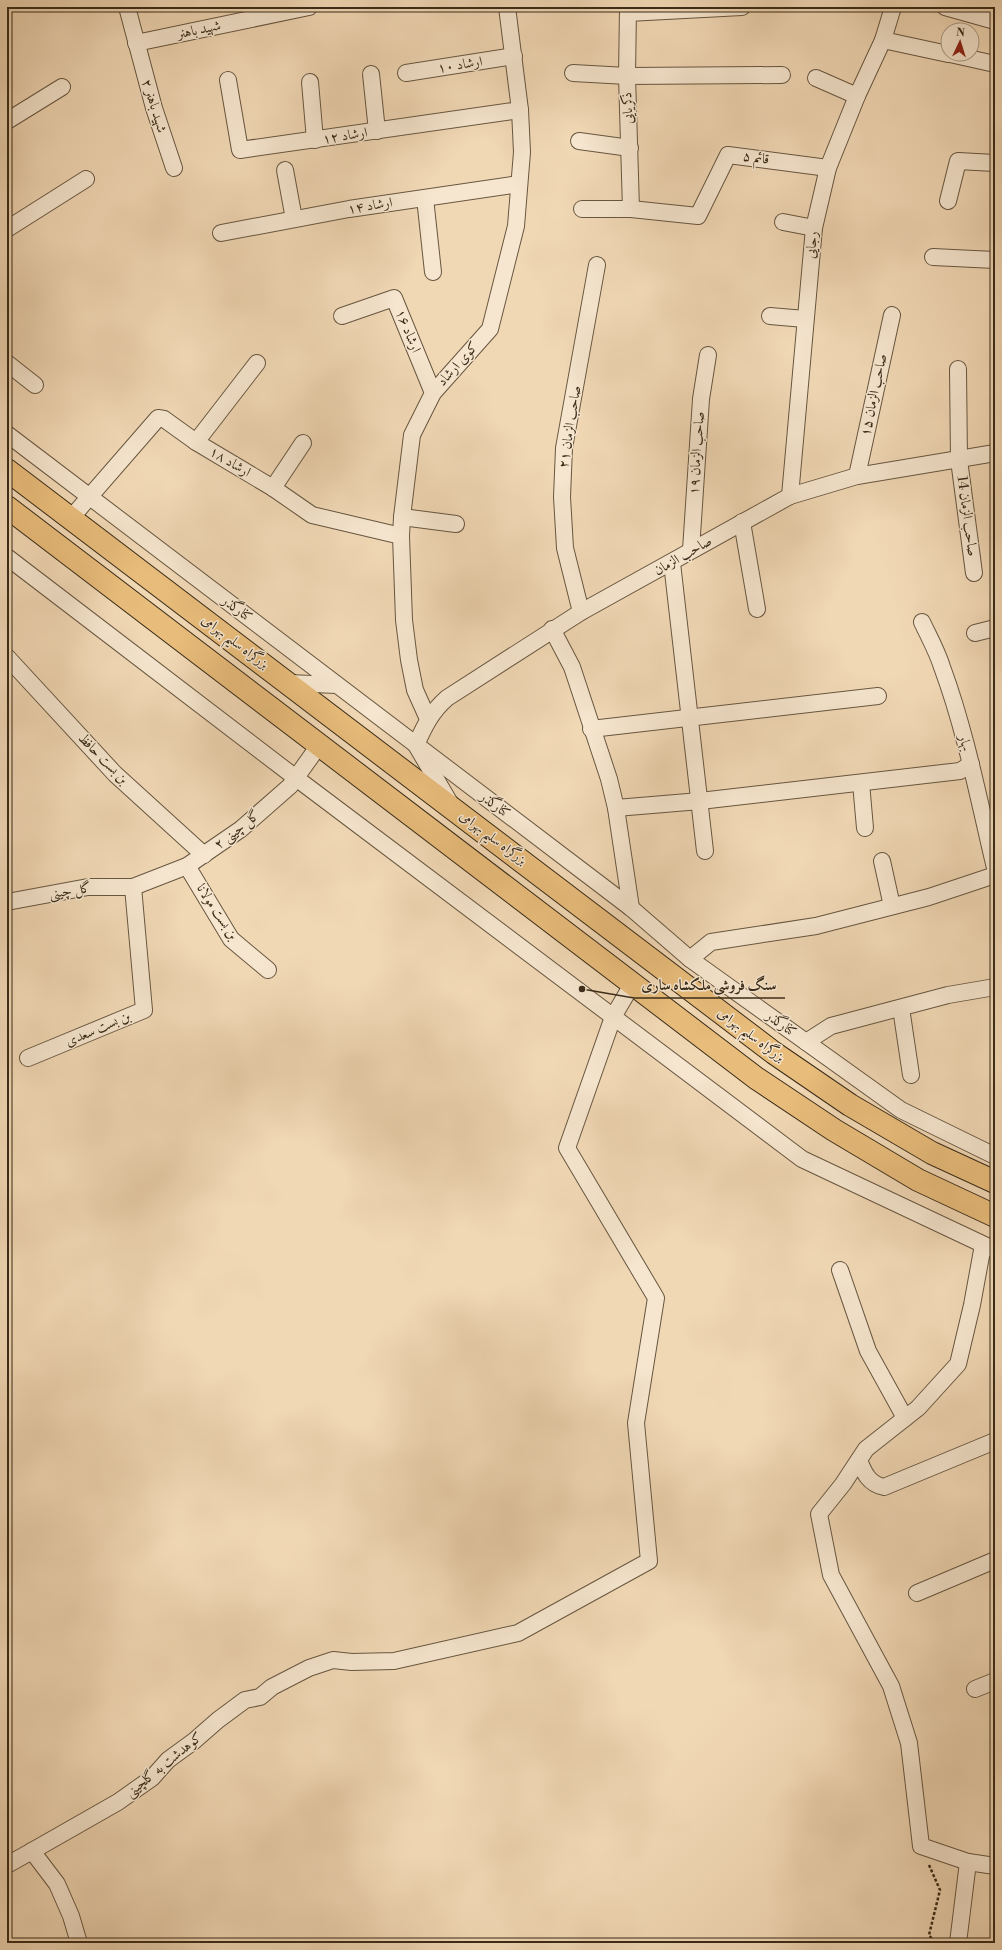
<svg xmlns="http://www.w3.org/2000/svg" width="1002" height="1950" viewBox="0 0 1002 1950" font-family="'Libre Bodoni',Amiri,serif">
  <rect width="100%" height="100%" fill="#f1d8b5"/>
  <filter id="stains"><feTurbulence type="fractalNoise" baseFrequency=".005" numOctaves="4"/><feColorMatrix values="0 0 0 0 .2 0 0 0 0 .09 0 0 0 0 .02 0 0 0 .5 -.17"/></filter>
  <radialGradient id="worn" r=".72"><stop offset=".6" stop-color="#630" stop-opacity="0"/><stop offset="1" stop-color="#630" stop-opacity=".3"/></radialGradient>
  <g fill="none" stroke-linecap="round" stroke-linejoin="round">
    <defs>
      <g id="street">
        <path d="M127,7L154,108L174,168"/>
        <path d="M628,7L627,76L631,209"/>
        <path d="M945,7L995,21"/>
        <path d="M628,13L742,7"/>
        <path d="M883,40L948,54"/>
        <path d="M136,43L309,7"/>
        <path d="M950,54L995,64"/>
        <path d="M406,73L514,56"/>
        <path d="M573,73L627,76L782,75"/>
        <path d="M371,74L377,131"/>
        <path d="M816,78L857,96"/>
        <path d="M228,80L240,150L520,110"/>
        <path d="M310,82L315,140"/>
        <path d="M7,121L62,87"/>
        <path d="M579,141L630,148"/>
        <path d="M285,170L294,219"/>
        <path d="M425,198L433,272"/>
        <path d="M948,201L958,161L995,163"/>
        <path d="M582,209H631L698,216L728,155L828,168"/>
        <path d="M783,222L814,228"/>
        <path d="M7,229L86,179"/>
        <path d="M221,233L349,209L519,184"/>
        <path d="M933,257L995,260"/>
        <path d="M342,316L394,298L433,393"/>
        <path d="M770,316L805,319"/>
        <path d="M7,363L35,385"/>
        <path d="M958,369L959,460L974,573"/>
        <path d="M7,434L631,908L690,959L901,1110L995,1156"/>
        <path d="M196,442L257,363"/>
        <path d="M857,476L892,315"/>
        <path d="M273,488L303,443"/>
        <path d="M790,496L814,228L828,168L857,96L883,40L893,7"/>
        <path d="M402,517L456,524"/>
        <path d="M71,518L158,418L164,419L196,442L273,488L312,515L401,536"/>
        <path d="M742,522L757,609"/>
        <path d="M691,550L701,399L708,355"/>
        <path d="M7,557L296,778L802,1159L995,1250"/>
        <path d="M672,563L705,851"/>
        <path d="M581,612L565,548L562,497L564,448L597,265"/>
        <path d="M922,622C929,637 937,651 942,667C966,732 979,801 995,868"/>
        <path d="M552,629L572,667L609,779L616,808L631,908"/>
        <path d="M975,633L995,628"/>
        <path d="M7,657L115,774L204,855"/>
        <path d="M288,683L337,685"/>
        <path d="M428,719L415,690L409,660L404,620L401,536L402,517L412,435L433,393L490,329L516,226L522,152L520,110L507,7"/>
        <path d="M591,729L878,696"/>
        <path d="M861,783L865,828"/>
        <path d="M450,803L416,745C424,727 431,712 447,698L581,612L790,496L857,476L995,453"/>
        <path d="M616,808L700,801L960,771L971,764"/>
        <path d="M882,861L892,906"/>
        <path d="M187,866L231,939L268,970"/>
        <path d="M7,902L88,887H133L187,866L241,829L290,786L320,744"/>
        <path d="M690,959L711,942L816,926L929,897L995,875"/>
        <path d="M901,1008L911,1075"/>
        <path d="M806,1042L831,1026L948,995L995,987"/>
        <path d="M28,1058L144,1010L133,887"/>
        <path d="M983,1245L972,1305L958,1364L918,1408L866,1449L843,1484L819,1514L831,1575L891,1686L909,1743L921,1846L968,1862L995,1866"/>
        <path d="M840,1270L868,1351L905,1418"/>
        <path d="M859,1460C864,1473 869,1484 884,1487L995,1441"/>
        <path d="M917,1593L995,1560"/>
        <path d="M975,1689L995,1681"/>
        <path d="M7,1865L32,1851"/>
        <path d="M79,1943L71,1916L57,1884L32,1851L118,1802L152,1778L168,1760L194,1741L218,1720L245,1700L260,1697L272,1687L309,1668L333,1660L352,1662L394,1661L518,1633L649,1561L636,1423L656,1298L567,1148L613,1017L633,983"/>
        <path d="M958,1943L968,1862"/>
      </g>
      <g id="highway">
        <path d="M7,470L774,1053L850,1105L932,1153L995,1182"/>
        <path d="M7,507L756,1078L834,1130L918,1180L995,1216"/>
      </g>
    </defs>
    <use href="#street" stroke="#675640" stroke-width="18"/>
    <use href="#highway" stroke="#392b19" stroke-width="24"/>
    <path stroke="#392b19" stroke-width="2.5" stroke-dasharray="3 2" stroke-linecap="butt" d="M929,1865L940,1890L929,1935L935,1943"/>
    <use href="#street" stroke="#f6e6cf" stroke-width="16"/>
    <use href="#highway" stroke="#e8bc7a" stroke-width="22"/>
  </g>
  <g text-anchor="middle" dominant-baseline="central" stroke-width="3" stroke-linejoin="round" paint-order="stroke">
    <g font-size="14" fill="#392b19" stroke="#f6e6cf">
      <text transform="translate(199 30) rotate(-12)">شهید باهنر</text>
      <text transform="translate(460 65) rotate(-9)">ارشاد ۱۰</text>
      <text transform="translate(154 106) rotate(73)">شهید باهنر ۲</text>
      <text transform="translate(628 108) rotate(-93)">ذکریایی</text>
      <text transform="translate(345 136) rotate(-9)">ارشاد ۱۲</text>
      <text transform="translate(756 158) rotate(8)">قائم ۵</text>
      <text transform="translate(370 206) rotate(-9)">ارشاد ۱۴</text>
      <text transform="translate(812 245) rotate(-84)">رجایی</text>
      <text transform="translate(408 331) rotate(68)">ارشاد ۱۶</text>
      <text transform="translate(458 364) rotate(-48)">کوی ارشاد</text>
      <text transform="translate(874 395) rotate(-78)">صاحب الزمان ۱۵</text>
      <text transform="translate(570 427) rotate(-81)">صاحب الزمان ۲۱</text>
      <text transform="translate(697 453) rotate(-86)">صاحب الزمان ۱۹</text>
      <text transform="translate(230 462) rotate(31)">ارشاد ۱۸</text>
      <text transform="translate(967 516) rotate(82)">صاحب الزمان 14</text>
      <text transform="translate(683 556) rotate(-30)">صاحب الزمان</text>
      <text transform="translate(237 609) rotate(37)">کنارگذر</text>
      <text transform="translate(235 642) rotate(37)">بزرگراه سلیم بهرامی</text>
      <text transform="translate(965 743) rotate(74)">بهار</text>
      <text transform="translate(103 759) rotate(46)">بن بست حافظ</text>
      <text transform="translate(495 805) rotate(37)">کنارگذر</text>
      <text transform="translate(237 830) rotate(-38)">گل چینی ۲</text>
      <text transform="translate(493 838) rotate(37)">بزرگراه سلیم بهرامی</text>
      <text transform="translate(70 891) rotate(-9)">گل چینی</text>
      <text transform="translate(217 912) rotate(57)">بن بست مولانا</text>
      <text transform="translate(781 1024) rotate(36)">کنارگذر</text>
      <text transform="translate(98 1029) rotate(-23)">بن بست سعدی</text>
      <text transform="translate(751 1035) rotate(37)">بزرگراه سلیم بهرامی</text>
      <text transform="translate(164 1765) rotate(-39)">کوهدشت به گلچینی</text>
    </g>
  </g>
  <path fill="none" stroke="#392b19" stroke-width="1.5" d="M582 989L634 998H785"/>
  <circle fill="#392b19" stroke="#f6e6cf" stroke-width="1.5" cx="582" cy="989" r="4"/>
  <g font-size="15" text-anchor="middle" font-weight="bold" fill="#392b19" stroke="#f6e6cf" stroke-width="3" stroke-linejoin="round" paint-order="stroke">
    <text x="709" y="990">سنگ فروشی ملکشاه ساری</text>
  </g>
  <rect width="1002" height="1950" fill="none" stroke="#f1d8b5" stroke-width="24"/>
  <rect x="8" y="8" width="986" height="1934" fill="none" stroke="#392b19" stroke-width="2"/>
  <rect x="12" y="12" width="978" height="1926" fill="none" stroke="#392b19"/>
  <g transform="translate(960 42) rotate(4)"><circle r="19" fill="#f6e6cf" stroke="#aa9b86"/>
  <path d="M0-3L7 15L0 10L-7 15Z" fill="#8f2418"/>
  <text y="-6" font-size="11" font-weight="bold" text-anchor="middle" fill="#392b19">N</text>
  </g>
  <rect width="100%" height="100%" filter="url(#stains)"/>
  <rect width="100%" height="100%" fill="url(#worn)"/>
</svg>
